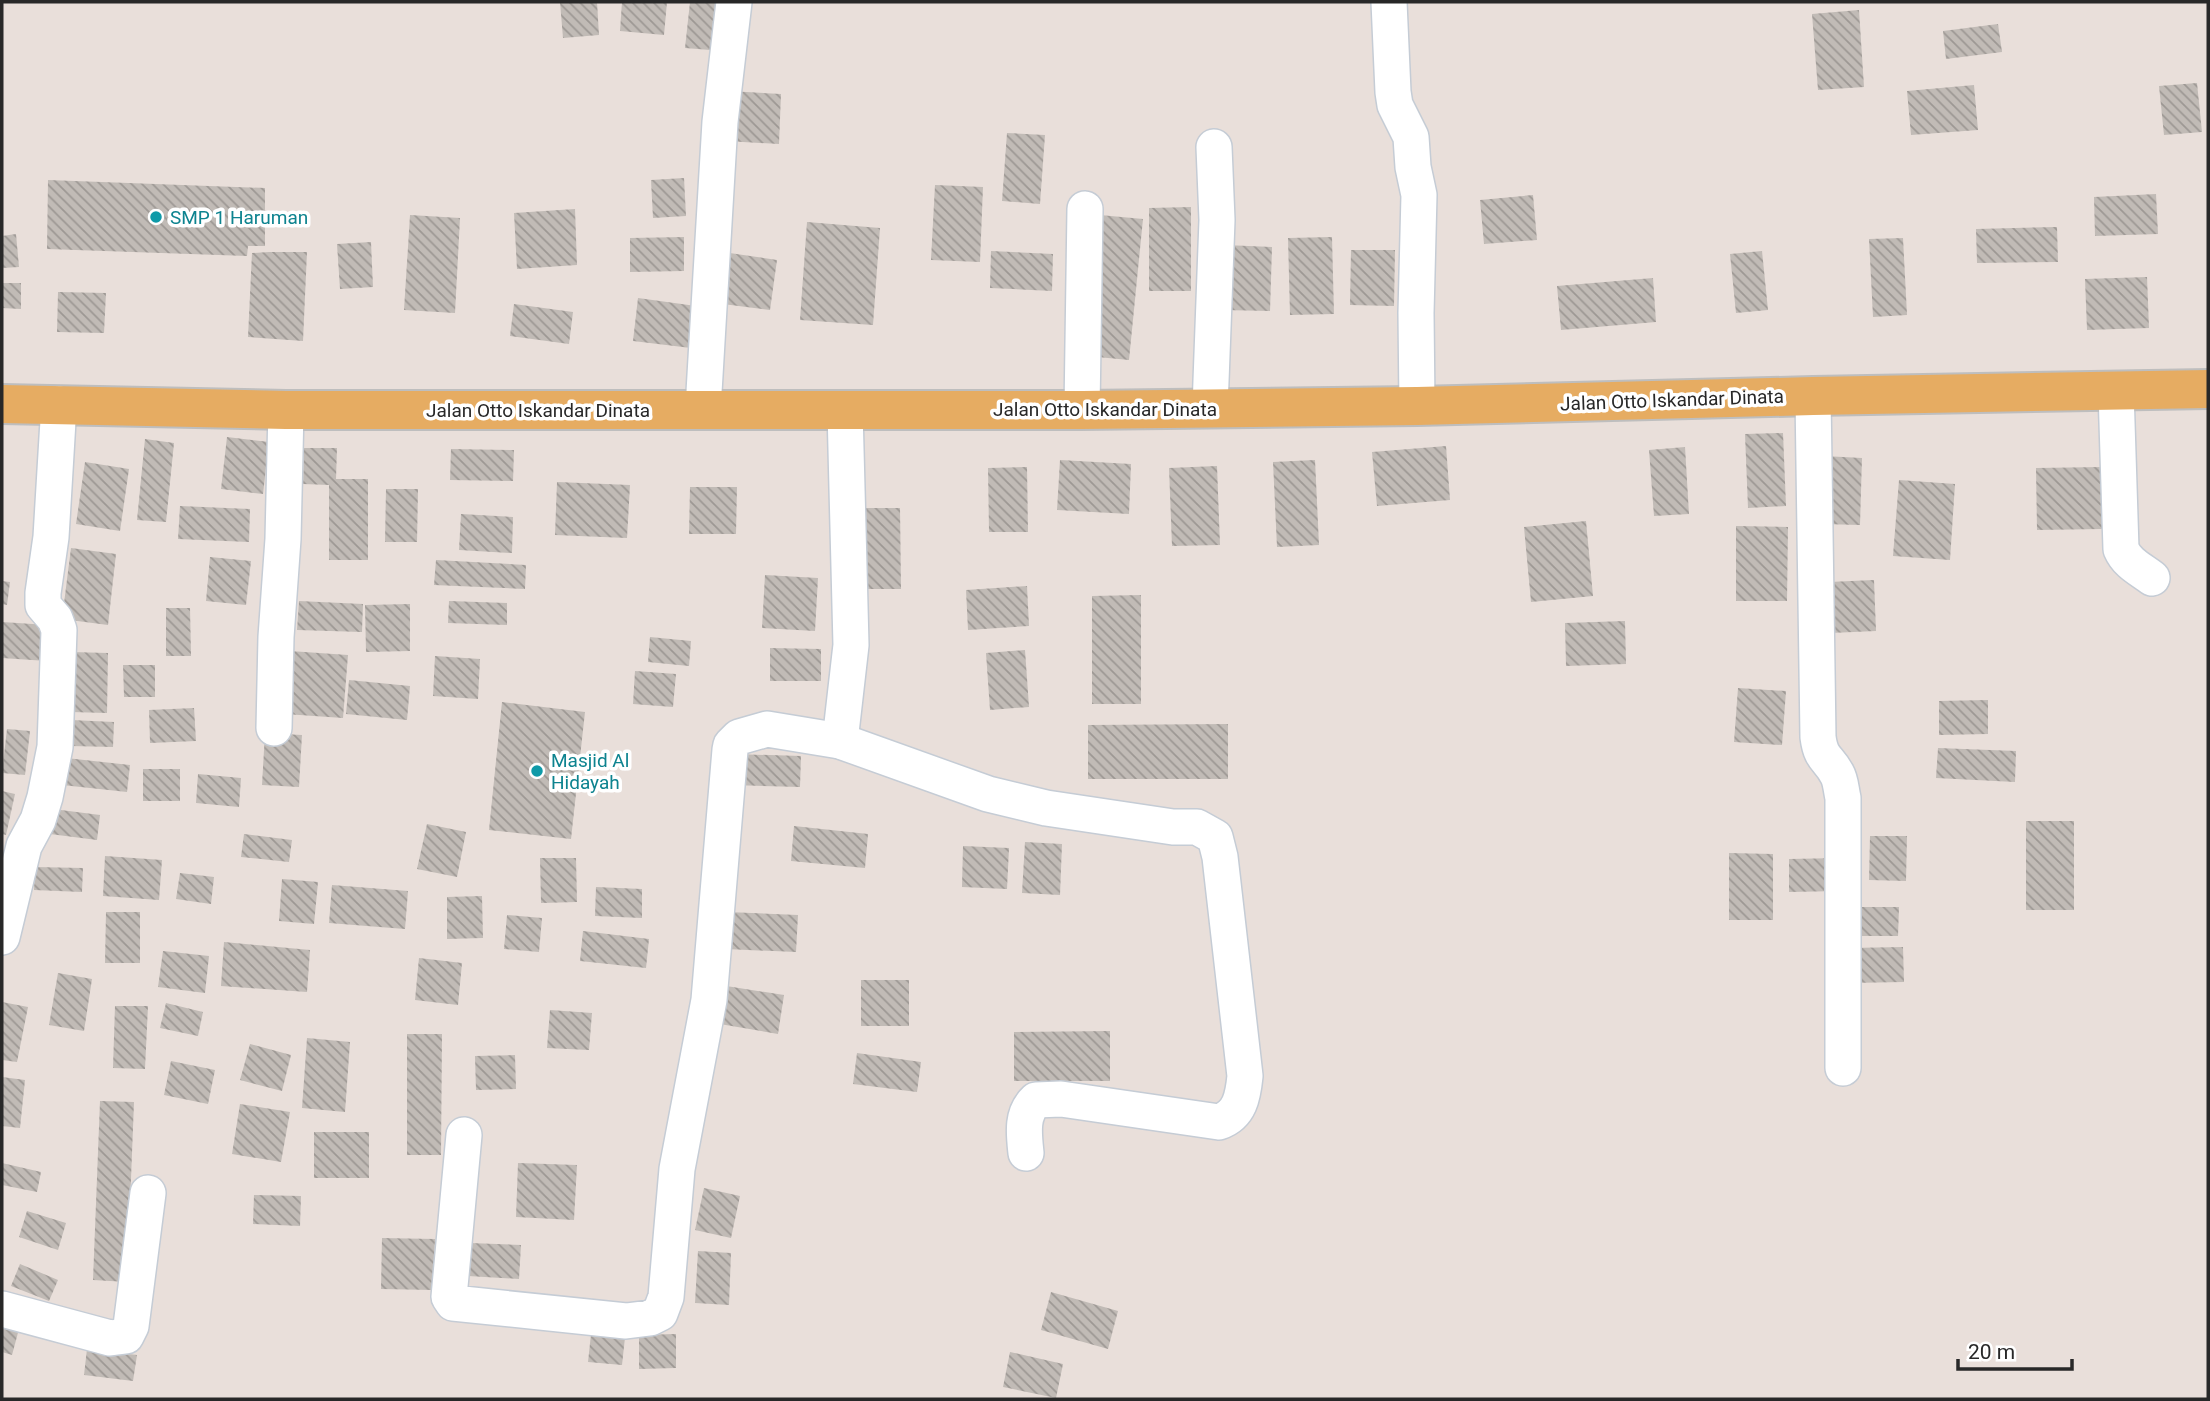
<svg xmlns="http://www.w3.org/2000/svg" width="2210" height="1401" viewBox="0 0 2210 1401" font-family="Roboto,sans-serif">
  <defs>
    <pattern id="building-back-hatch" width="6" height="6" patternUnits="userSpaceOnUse" patternTransform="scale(1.75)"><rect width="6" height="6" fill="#c1bbb6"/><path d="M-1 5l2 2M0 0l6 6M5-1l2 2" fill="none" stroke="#9d9894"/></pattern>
  </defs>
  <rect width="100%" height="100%" fill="#e9dfda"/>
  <g fill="url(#building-back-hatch)">
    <path d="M560,2H597L599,35L563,38Z"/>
    <path d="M622,2H667L664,35L620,31Z"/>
    <path d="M690,2H728L723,51L685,48Z"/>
    <path d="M1859,10L1864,87L1818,90L1812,14Z"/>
    <path d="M1998,24L2002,52L1946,59L1943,31Z"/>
    <path d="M2197,83L2202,132L2164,135L2159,86Z"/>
    <path d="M1974,85L1978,130L1911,135L1907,91Z"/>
    <path d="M729,91L781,94L779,144L726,141Z"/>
    <path d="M1007,133L1045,135L1040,204L1002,201Z"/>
    <path d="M684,178L686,216L653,218L651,180Z"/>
    <path d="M48,180L265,188V246H248L247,256L47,249Z"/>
    <path d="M935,185L983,187L980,262L931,260Z"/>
    <path d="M2156,194L2158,234L2095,236L2094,197Z"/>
    <path d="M1533,195L1537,240L1484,244L1480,200Z"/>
    <path d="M1191,207V291H1149V208Z"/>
    <path d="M575,209L577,265L517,269L514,213Z"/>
    <path d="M410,215L460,218L455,313L404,310Z"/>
    <path d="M1100,215L1143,219L1129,360L1087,356Z"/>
    <path d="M807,222L880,228L873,325L800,320Z"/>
    <path d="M2057,227L2058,262L1977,263L1976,229Z"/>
    <path d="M16,234L19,267L2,268V236Z"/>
    <path d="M684,237V271L630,272V238Z"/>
    <path d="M1332,237L1334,314L1290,315L1288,238Z"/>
    <path d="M1903,238L1907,315L1873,317L1869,239Z"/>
    <path d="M371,242L373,287L340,289L337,244Z"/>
    <path d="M1225,245L1272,247L1270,311L1222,310Z"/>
    <path d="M1351,250H1395L1394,306L1350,305Z"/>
    <path d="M991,251L1053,254L1052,291L990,288Z"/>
    <path d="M1762,251L1768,310L1736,313L1730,254Z"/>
    <path d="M269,252H307L303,341L248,337L252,253Z"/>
    <path d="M723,252L777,260L770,310L715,303Z"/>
    <path d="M2147,277L2149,328L2087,330L2085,279Z"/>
    <path d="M1653,278L1656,322L1561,330L1557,286Z"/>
    <path d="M2,283H21V309L2,308Z"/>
    <path d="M58,292L106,293L104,333L57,332Z"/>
    <path d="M638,298L696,306L691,348L633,341Z"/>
    <path d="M514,304L573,312L569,344L510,336Z"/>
    <path d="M1783,433L1786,506L1748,508L1745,434Z"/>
    <path d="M227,437L269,442L263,494L221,489Z"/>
    <path d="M145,439L174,443L166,522L137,520Z"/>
    <path d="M1446,446L1450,500L1377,506L1372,452Z"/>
    <path d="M1685,447L1689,514L1654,516L1649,450Z"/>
    <path d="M304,448H337L336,479H368V560H329V485L303,484Z"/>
    <path d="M451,449L514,450L513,481L450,480Z"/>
    <path d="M1824,456L1862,458L1860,525L1822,524Z"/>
    <path d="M1060,460L1131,464L1129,514L1057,510Z"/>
    <path d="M1315,460L1319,545L1277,547L1273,462Z"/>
    <path d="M85,462L129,469L120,531L76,524Z"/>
    <path d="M1217,466L1220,545L1172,546L1169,468Z"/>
    <path d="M1027,467L1028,532H989L988,468Z"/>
    <path d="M2102,467L2103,529L2037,530L2036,468Z"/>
    <path d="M1899,480L1955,484L1950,560L1893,556Z"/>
    <path d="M557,482L630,485L627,538L555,535Z"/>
    <path d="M690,487H737L736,534H689Z"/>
    <path d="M386,489H418L417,542H385Z"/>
    <path d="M180,506L250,509L249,542L178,539Z"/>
    <path d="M855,508H900L901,589H855Z"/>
    <path d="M461,514L513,517L512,553L459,550Z"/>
    <path d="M1586,521L1593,596L1531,602L1524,527Z"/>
    <path d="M1736,526L1788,527L1787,601H1736Z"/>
    <path d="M71,548L116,554L108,625L62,619Z"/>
    <path d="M210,557L251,561L246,605L206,601Z"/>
    <path d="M436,560L526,565L525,589L434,585Z"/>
    <path d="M765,575L818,578L815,631L762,628Z"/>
    <path d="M1874,580L1876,631L1831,633L1829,582Z"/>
    <path d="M2,581L10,582L7,605L2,604Z"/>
    <path d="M1027,586L1029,626L968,630L966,590Z"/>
    <path d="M1141,595V704H1092V596Z"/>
    <path d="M299,601L363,604L362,632L297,630Z"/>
    <path d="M449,601L507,603V625L448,623Z"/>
    <path d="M410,604V651L366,652L365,605Z"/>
    <path d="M166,608H190L191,656H166Z"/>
    <path d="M1625,621L1626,664L1566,666L1565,623Z"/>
    <path d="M2,622L48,625L47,661L2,658Z"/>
    <path d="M650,637L691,641L689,666L648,662Z"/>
    <path d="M770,648L821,649V681H770Z"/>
    <path d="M1025,650L1029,707L990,710L986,653Z"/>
    <path d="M290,651L348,655L343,718L285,714Z"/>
    <path d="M71,652L108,653L107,713L70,712Z"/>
    <path d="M435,656L480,659L478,699L433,696Z"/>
    <path d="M123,665H155V697H124Z"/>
    <path d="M635,671L676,674L673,707L633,704Z"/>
    <path d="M349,680L410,686L407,720L346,714Z"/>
    <path d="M1738,688L1786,691L1782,745L1734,742Z"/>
    <path d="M1988,700V734L1939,735V701Z"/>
    <path d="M502,702L585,712L571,839L489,830Z"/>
    <path d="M194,708L196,741L150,743L149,710Z"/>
    <path d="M71,720L114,722L113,747L70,746Z"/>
    <path d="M1228,724V779H1088V725Z"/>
    <path d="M7,729L30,731L25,775L2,773Z"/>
    <path d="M265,733L302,735L299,787L262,785Z"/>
    <path d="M1938,748L2016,751L2015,782L1936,778Z"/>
    <path d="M733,754L801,756L800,787L731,785Z"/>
    <path d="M57,757L130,765L127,792L53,784Z"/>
    <rect x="143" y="769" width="37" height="32"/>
    <path d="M198,774L241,778L239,807L196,803Z"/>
    <path d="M2,791L15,794L6,835L2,834Z"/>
    <path d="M53,809L100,815L97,840L50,834Z"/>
    <rect x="2026" y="821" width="48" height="89"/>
    <path d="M427,824L466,832L457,877L417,869Z"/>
    <path d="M794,826L868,834L865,868L791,861Z"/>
    <path d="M244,834L292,840L289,862L241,857Z"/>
    <path d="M1870,836H1907L1906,881L1869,880Z"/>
    <path d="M1025,842L1062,844L1060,895L1022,893Z"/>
    <path d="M963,846L1009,848L1007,889L962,887Z"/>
    <path d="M1729,853L1773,854V920H1729Z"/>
    <path d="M105,856L162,860L159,900L103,896Z"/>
    <path d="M540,858H576L577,902L541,903Z"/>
    <path d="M1840,858L1841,891L1789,892V859Z"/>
    <path d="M35,867L83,868L82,892L34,890Z"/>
    <path d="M180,873L214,877L211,904L176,899Z"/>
    <path d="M282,879L318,882L314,924L279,921Z"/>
    <path d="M332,885L408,891L405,929L329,923Z"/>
    <path d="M596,887L642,889V918L595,916Z"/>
    <path d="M482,896L483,938L447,939V897Z"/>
    <path d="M1847,907H1899L1898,936H1847Z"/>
    <path d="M106,912H140V963H105Z"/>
    <path d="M727,912L798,915L796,952L726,949Z"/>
    <path d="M507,915L542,918L539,952L504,949Z"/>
    <path d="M583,931L649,939L646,968L580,961Z"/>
    <path d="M224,942L310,950L307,992L221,986Z"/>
    <path d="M1903,947L1904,982L1850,983L1849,948Z"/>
    <path d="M163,951L209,956L205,993L158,987Z"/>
    <path d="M419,958L462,963L458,1005L415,1000Z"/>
    <path d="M58,973L92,979L84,1031L49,1025Z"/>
    <rect x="861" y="980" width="48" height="46"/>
    <path d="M720,985L784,995L778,1034L714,1023Z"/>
    <path d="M2,1002L28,1007L17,1062L2,1060Z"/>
    <path d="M166,1003L203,1012L198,1036L160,1028Z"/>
    <path d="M115,1006H148L145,1069L113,1068Z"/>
    <path d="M550,1010L592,1013L589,1050L547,1048Z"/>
    <path d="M1110,1031V1081H1014V1032Z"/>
    <path d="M407,1034H442L441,1155H407Z"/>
    <path d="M307,1038L350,1042L345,1112L302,1108Z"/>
    <path d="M250,1044L291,1055L282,1091L240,1080Z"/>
    <path d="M857,1053L921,1062L917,1092L853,1084Z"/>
    <path d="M515,1055L516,1089L476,1090L475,1056Z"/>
    <path d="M171,1061L215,1070L208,1104L164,1095Z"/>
    <path d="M2,1077L25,1080L20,1128L2,1126Z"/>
    <path d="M100,1101L134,1102L127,1282L93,1280Z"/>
    <path d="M240,1104L290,1112L281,1162L232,1154Z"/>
    <rect x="314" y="1132" width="55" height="46"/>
    <path d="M2,1163L41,1172L37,1192L2,1185Z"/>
    <path d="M518,1163L577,1165L574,1220L516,1217Z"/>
    <path d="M704,1188L740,1196L731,1238L695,1230Z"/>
    <path d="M254,1195L301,1196L300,1226L253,1224Z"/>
    <path d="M27,1211L66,1223L58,1250L19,1237Z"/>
    <path d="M382,1238L435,1239L433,1290L381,1289Z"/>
    <path d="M470,1243L521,1245L519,1279L468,1276Z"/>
    <path d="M698,1251L731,1253L729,1305L695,1303Z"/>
    <path d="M20,1264L58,1280L49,1301L11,1286Z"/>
    <path d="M1051,1292L1118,1311L1108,1349L1041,1330Z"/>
    <path d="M2,1325L19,1329L12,1355L2,1352Z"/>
    <path d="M592,1325L626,1328L622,1365L588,1362Z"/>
    <path d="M676,1334V1368L639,1369V1335Z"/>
    <path d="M87,1349L137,1355L133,1381L84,1375Z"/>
    <path d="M1010,1352L1063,1364L1056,1398L1003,1387Z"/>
  </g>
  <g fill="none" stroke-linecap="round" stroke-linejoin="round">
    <defs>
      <g id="street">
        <path d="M1389,2L1393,92L1395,105L1411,137L1413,167L1419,195L1416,313L1417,406"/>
        <path d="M2116,391L2121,549C2127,563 2140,569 2152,578"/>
        <path d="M1813,396L1818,737C1821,760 1828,757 1837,774C1841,781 1841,790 1843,798V1068"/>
        <path d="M1210,408L1217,220L1214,147"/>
        <path d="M703,409L720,122L734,2"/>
        <path d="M1082,410L1085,209"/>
        <path d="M274,728L276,637L283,539L286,410"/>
        <path d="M840,741L851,645L845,410"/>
        <path d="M2,937L24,846L38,820L45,797L55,747L59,630L55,619L43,605V593L51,537L59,404"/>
        <path d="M464,1135L449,1297L453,1303L626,1321L650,1318L660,1313L666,1297L677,1169L709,1000L730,750L731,745L739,737L767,729L840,741L988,794L1046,808L1173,827H1197L1215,837L1220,857L1245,1076C1243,1096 1240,1115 1219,1122L1061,1099L1036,1100C1021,1114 1024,1134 1026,1153"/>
        <path d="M2,1309L110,1338L126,1336L131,1326L148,1193"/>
      </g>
      <path id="primary" d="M2,404L286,410H1082L1417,406L1813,396L2208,389"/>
    </defs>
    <use href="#street" stroke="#c5ccd5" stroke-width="38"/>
    <use href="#primary" stroke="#bebebe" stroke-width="42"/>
    <use href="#street" stroke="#fff" stroke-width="35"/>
    <use href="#primary" stroke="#e6ac62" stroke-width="38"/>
  </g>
  <g fill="#0f9aa8" stroke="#fff" stroke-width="2.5">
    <circle cx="156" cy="217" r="7"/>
    <circle cx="537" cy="771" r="7"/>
  </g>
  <g text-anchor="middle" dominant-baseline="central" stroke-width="7" stroke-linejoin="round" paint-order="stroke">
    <g font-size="19" fill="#0d838f" stroke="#fff" text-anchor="start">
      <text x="170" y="217">SMP 1 Haruman</text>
      <text x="551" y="760">Masjid Al<tspan x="551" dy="22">Hidayah</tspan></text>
    </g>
    <g font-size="19" fill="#282828" stroke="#fff">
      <text transform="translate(1672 400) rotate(-2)">Jalan Otto Iskandar Dinata</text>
      <text x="1105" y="409">Jalan Otto Iskandar Dinata</text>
      <text x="538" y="410">Jalan Otto Iskandar Dinata</text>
    </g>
  </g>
  <rect width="2210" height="1401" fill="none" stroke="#282828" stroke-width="7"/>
  <path d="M1958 1359v10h114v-10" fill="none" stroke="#282828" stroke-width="3.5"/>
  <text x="1968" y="1359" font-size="21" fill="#282828" stroke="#ffffff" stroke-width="5" paint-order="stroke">20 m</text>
</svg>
